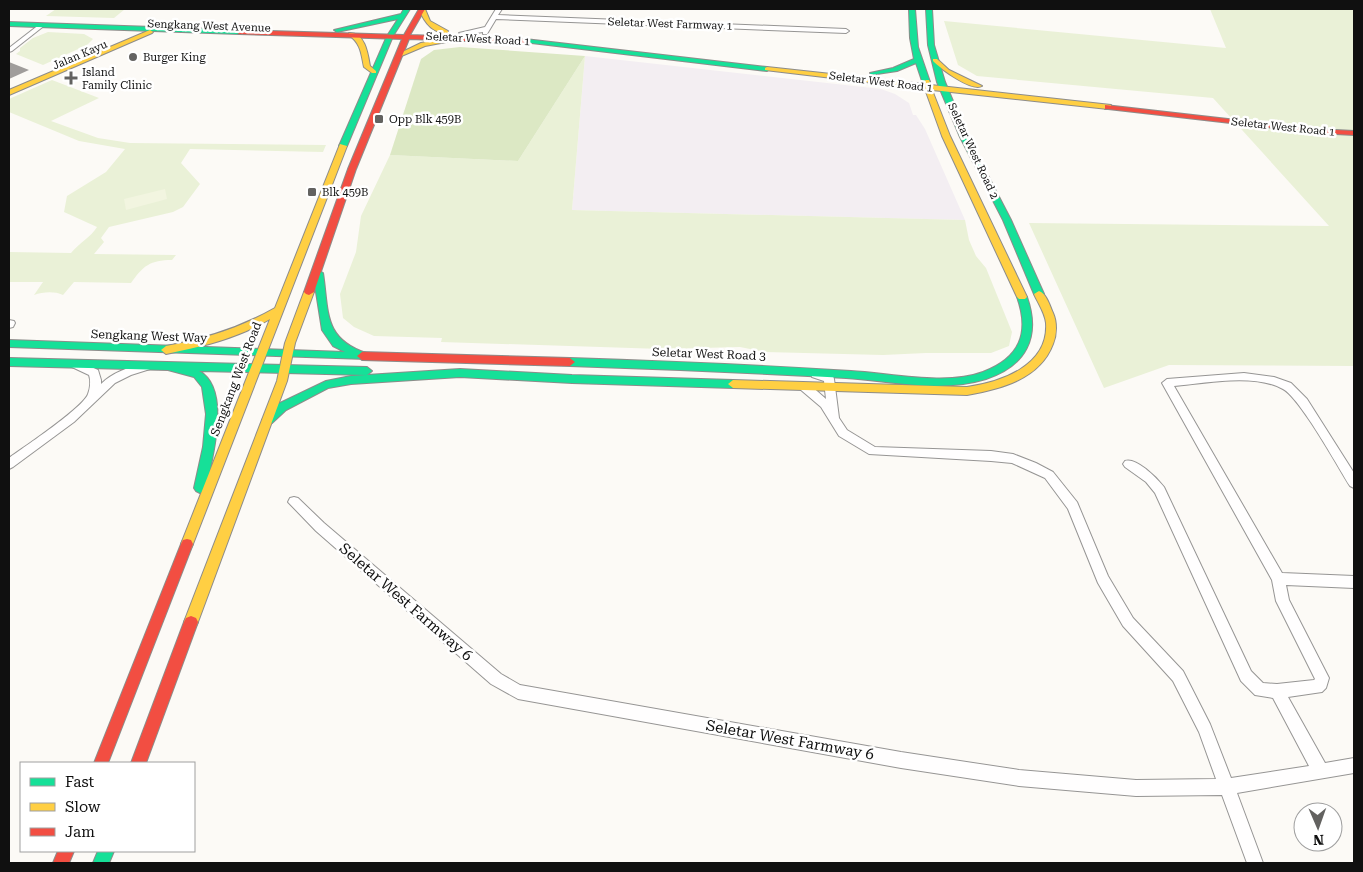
<svg xmlns="http://www.w3.org/2000/svg" width="1363" height="872" viewBox="0 0 1363 872" font-family="'Roboto Serif',serif">
  <rect width="100%" height="100%" fill="#fcfaf6"/>
  <path fill="#f3eef2" d="M585,56L881,89L895,94L909,103L913,115H916L925,129L965,220L572,210Z"/>
  <g fill="#eaf1d7">
    <path d="M56,9H125L114,18L46,16Z"/>
    <path d="M1210,9H1354V366L1169,365L1104,388L1029,223L1329,226L1213,98L977,76L958,65L944,21L1226,48Z"/>
    <path d="M48,32L84,34L93,39L87,45L43,65L16,54L20,51V48L33,38Z"/>
    <path d="M585,56L572,210L965,220L969,240L976,256L986,268L1012,332L1009,346L991,353H926L883,355L765,352L740,347L662,349L441,342L442,338L374,336L354,327L343,318L340,294L356,252L361,216L390,155L518,161Z"/>
    <path d="M52,80L99,98L51,121L98,138L130,143L326,145L323,152L190,149L181,163L200,184L183,207L173,212L109,227L101,238L104,242L94,254L176,255L172,260C150,260 143,266 131,283L74,282L63,295C54,291 43,292 34,295L43,282H9V252L71,253C79,243 91,237 97,227L64,212L67,196L106,172L125,149L79,141L9,112V99Z"/>
  </g>
  <path fill="#dce8c4" d="M460,47L585,56L518,161L390,155L421,59L434,50Z"/>
  <path fill="#f2f5e0" d="M165,189L167,199L126,210L124,199Z"/>
  <path fill="#a09d9b" d="M9,62L29,70L9,79Z"/>
  <g fill="none" stroke-linecap="round" stroke-linejoin="round">
    <defs>
      <g id="street">
        <path d="M496,9H502L498,15L846,29L849,31L846,33L496,19L487,34H483V32L462,35L459,33L485,27Z"/>
        <path d="M40,24L45,25L12,51L9,52V48Z"/>
        <path d="M9,320L14,321L15,323L13,327L9,328Z"/>
        <path d="M76,360L98,370L101,380V384C113,372 130,367 146,362L151,366L150,369L131,375L115,383L74,422L13,467L9,469V458C24,447 83,408 88,394C90,389 91,381 89,375L72,367L71,364L72,361Z"/>
        <path d="M816,370L833,376L834,379L839,418L847,430L875,447L991,451L1013,454L1036,463L1053,472L1077,502L1108,576L1133,618L1183,671L1210,724L1231,778L1309,766L1273,698L1255,695L1241,681L1155,493L1146,482L1125,467L1123,464L1125,461C1136,457 1157,478 1164,487L1251,671L1263,683L1277,684L1314,680L1315,679L1276,601L1272,580L1162,383L1167,379L1244,373L1274,377L1291,383L1307,399L1354,473V488L1350,486C1338,467 1300,398 1283,389C1254,373 1206,383 1174,386L1282,573L1354,576V588L1286,585L1289,600L1329,678L1326,688L1322,692L1288,697L1325,763L1354,758V773L1237,793L1263,863H1247L1222,795L1136,796L1019,786L901,768L518,699L491,684L316,531L288,502L290,498L294,497L298,498L324,523L501,674L520,685L901,752L1019,770L1136,780L1216,779L1199,732L1173,681L1123,626L1098,583L1068,509L1045,478L1012,463L991,461L869,454L839,436L821,407L801,390L800,387L801,384H809L826,399L824,381L812,377L811,374Z"/>
      </g>
      <g id="fast">
        <path d="M404,9H410L393,36L347,146L340,148L339,146L387,36L398,19L337,32L334,30L401,14Z"/>
        <path d="M909,9H915L918,47L930,82L923,84L916,63L897,71L870,75V73L893,68L914,59L910,38Z"/>
        <path d="M926,9H932L934,45L945,82L968,137L1011,220L1044,294L1042,296H1036L1034,294L1003,220L960,137L937,82L928,45Z"/>
        <path d="M9,22L239,30L242,32L239,34L9,26Z"/>
        <path d="M525,39L767,67L770,69L767,71L523,42L522,41Z"/>
        <path d="M318,270L323,273C329,312 323,338 366,353L367,356L366,359L9,347V340L345,352L333,346L322,330L313,273Z"/>
        <path d="M1022,294L1027,297C1041,337 1026,366 986,379C941,393 892,381 846,378C754,373 662,369 570,366L565,362L570,358C664,361 757,365 851,371C890,373 946,386 983,372C1020,358 1030,333 1017,297Z"/>
        <path d="M9,358L367,367L372,371L367,375L199,371C232,389 212,459 206,488L204,491L200,493L196,491L194,488L203,447L206,414L202,387L194,377L168,370L9,366Z"/>
        <path d="M460,369L572,375L733,380L738,384L733,388L572,383L460,377L351,384L328,388L286,410L272,423H264L262,420L278,404L326,381L351,376Z"/>
        <path d="M98,851H114L109,863H93Z"/>
      </g>
      <g id="slow">
        <path d="M419,9H425L430,21L448,31V33C433,34 424,22 419,9Z"/>
        <path d="M150,30L153,32L152,33L9,95V90Z"/>
        <path d="M349,33C365,32 368,54 370,66L376,71V73H372L364,67C361,53 361,44 349,35Z"/>
        <path d="M460,36L463,38L462,39L425,46L399,57L396,55L421,43Z"/>
        <path d="M933,59H937L949,70L982,86C972,92 941,69 933,61Z"/>
        <path d="M767,67L923,84L922,82L926,80H929L931,85L1111,105V109H1108L932,90L950,136L1027,297L1025,299H1019L1017,297L942,136L925,89L765,70V68Z"/>
        <path d="M340,144L347,146L193,544L191,548L187,549L183,548L181,544L270,319C238,338 202,347 166,354L161,350L166,346C205,339 240,328 275,308Z"/>
        <path d="M309,289L314,292L295,343L287,381L198,622L196,626L191,628L186,626L184,622L277,381L285,343L304,292Z"/>
        <path d="M1039,291C1046,293 1050,306 1053,313C1057,322 1057,334 1053,344C1040,379 1001,389 967,395L733,388L728,384L733,380L967,387C1001,382 1049,366 1046,323C1045,313 1038,303 1034,294Z"/>
      </g>
      <g id="jam">
        <path d="M419,9H425L410,35L525,39L528,41L525,43L409,39L356,169L314,292L309,295L306,294L304,292L348,169L402,39L239,34L236,32L239,30L404,35Z"/>
        <path d="M1105,105L1317,129L1354,131V135L1317,133L1108,109H1105Z"/>
        <path d="M362,352L570,358L575,362L570,366L362,360L357,356Z"/>
        <path d="M187,539L191,540L193,544L108,763H94L181,544L183,540Z"/>
        <path d="M191,616L196,618L198,622L146,763H131L184,622L186,618Z"/>
        <path d="M58,851H74L69,863H53Z"/>
      </g>
    </defs>
    <use href="#street" stroke="#969594" stroke-width="2"/>
    <use href="#fast" stroke="#8d8c8a" stroke-width="2"/>
    <use href="#slow" stroke="#8d8c8a" stroke-width="2"/>
    <use href="#jam" stroke="#8d8c8a" stroke-width="2"/>
    <use href="#street" fill="#fffefe" fill-rule="evenodd"/>
    <use href="#fast" fill="#16e098" fill-rule="evenodd"/>
    <use href="#slow" fill="#ffcf43" fill-rule="evenodd"/>
    <use href="#jam" fill="#f24e42" fill-rule="evenodd"/>
  </g>
  <g fill="#636260" stroke="#fff" stroke-width="2">
    <circle cx="133" cy="57" r="5"/>
    <path d="M68.5 70.5h5v5h5v5h-5v5h-5v-5h-5v-5h5z"/>
    <rect x="374" y="114" width="10" height="10" rx="2.5"/>
    <rect x="307" y="187" width="10" height="10" rx="2.5"/>
  </g>
  <g text-anchor="middle" dominant-baseline="central" stroke-width="5" stroke-linejoin="round" paint-order="stroke">
    <g font-size="11" fill="#101010" stroke="#fff">
      <text transform="translate(670 24) rotate(2)">Seletar West Farmway 1</text>
      <text transform="translate(209 26) rotate(2)">Sengkang West Avenue</text>
      <text transform="translate(478 39) rotate(3)">Seletar West Road 1</text>
      <text transform="translate(80 55) rotate(-23)">Jalan Kayu</text>
      <text transform="translate(881 82) rotate(7)">Seletar West Road 1</text>
      <text transform="translate(1283 127) rotate(6)">Seletar West Road 1</text>
      <text transform="translate(973 151) rotate(65)">Seletar West Road 2</text>
    </g>
    <g font-size="11" fill="#101010" stroke="#fff" text-anchor="start">
      <text x="143" y="57">Burger King</text>
      <text x="82" y="72">Island<tspan x="82" dy="13">Family Clinic</tspan></text>
      <text x="389" y="119">Opp Blk 459B</text>
      <text x="322" y="192">Blk 459B</text>
    </g>
    <g font-size="12" fill="#101010" stroke="#fff">
      <text transform="translate(149 336) rotate(2)">Sengkang West Way</text>
      <text transform="translate(709 354) rotate(2)">Seletar West Road 3</text>
      <text transform="translate(236 379) rotate(-69)">Sengkang West Road</text>
    </g>
    <g font-size="15" fill="#101010" stroke="#fff">
      <text transform="translate(406 602) rotate(41)">Seletar West Farmway 6</text>
      <text transform="translate(790 740) rotate(10)">Seletar West Farmway 6</text>
    </g>
  </g>
  <rect width="1363" height="872" fill="none" stroke="#101010" stroke-width="20"/>
  <rect x="20" y="762" width="175" height="90" fill="#ffffff" stroke="#9f9f9f"/>
  <rect x="30" y="778" width="25" height="8" fill="#16e098" stroke="#9f9f9f"/>
  <text x="65" y="787" font-size="15" fill="#101010">Fast</text>
  <rect x="30" y="803" width="25" height="8" fill="#ffcf43" stroke="#9f9f9f"/>
  <text x="65" y="812" font-size="15" fill="#101010">Slow</text>
  <rect x="30" y="828" width="25" height="8" fill="#f24e42" stroke="#9f9f9f"/>
  <text x="65" y="837" font-size="15" fill="#101010">Jam</text>
  <g transform="translate(1318 827) rotate(178)"><circle r="24" fill="#ffffff" stroke="#9f9f9f"/>
  <path d="M0-4L9 19L0 12L-9 19Z" fill="#636260"/>
  <text y="-8" font-size="14" font-weight="bold" text-anchor="middle" fill="#101010">N</text>
  </g>
</svg>
